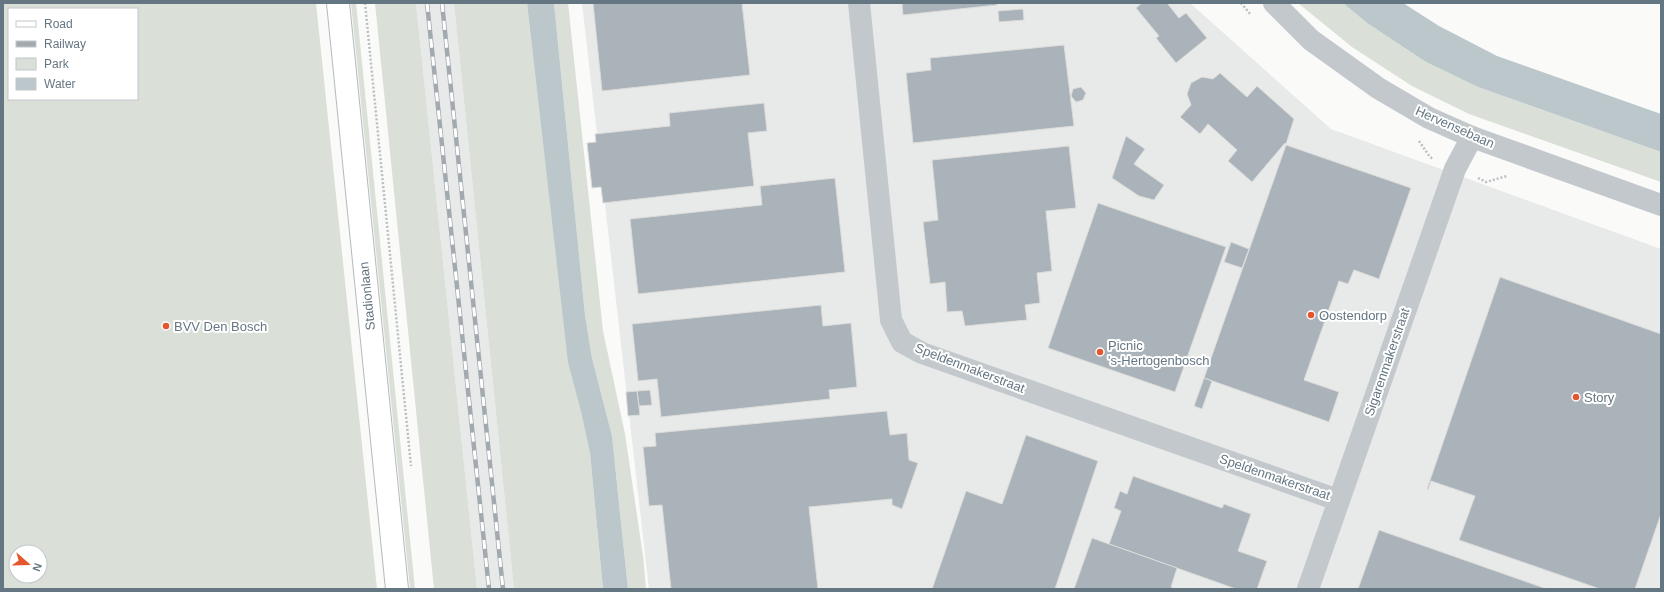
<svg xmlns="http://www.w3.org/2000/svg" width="1664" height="592" viewBox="0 0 1664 592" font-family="Helvetica,sans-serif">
  <rect width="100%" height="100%" fill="#fafaf8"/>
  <g fill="#e8e9e9">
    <path d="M416,3H454L514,589H477Z"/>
    <path d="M582,3H1190L1331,129L1661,249V589H649Z"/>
  </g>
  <g fill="#dadfd7" fill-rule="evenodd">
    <path d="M3,3H316L377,589H3ZM9,9H137V99H9ZM16,552H40V576H16Z"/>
    <path d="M351,3H356L415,589H410Z"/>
    <path d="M375,3H416L477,589H434Z"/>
    <path d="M454,3H527L557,263L590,453L603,589H514Z"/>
    <path d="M554,3H568L603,331L625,434L643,556L646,589H628L612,436L592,358L585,315Z"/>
    <path d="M1298,3H1343L1367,23L1426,62L1478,87L1661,152V182L1469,114L1412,86L1352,47Z"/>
  </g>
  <g fill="#bbc7cb">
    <path d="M527,3H554L585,315L592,358L612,436L628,589H603L590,453L582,415L568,362Z"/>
    <path d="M1343,3H1403L1439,26L1497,56L1661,114V152L1478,87L1426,62L1367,23Z"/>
  </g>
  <g fill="#aab3b9" stroke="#dcdcda">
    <path d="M593,3H742L750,75L602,91Z"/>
    <path d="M902,3H997V5L903,15Z"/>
    <path d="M1142,3H1167L1179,18L1186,13L1207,38L1176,63L1156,38L1159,36L1136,8Z"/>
    <path d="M1023,9L1024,20L999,22L998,11Z"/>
    <path d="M1064,45L1074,126L913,143L906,73L931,70L930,58Z"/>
    <path d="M1220,73L1247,97L1257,86L1294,119L1286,144L1285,143L1252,182L1228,161L1237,150L1208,124L1200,134L1180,117L1191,105L1187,94L1191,83L1202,77L1213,79Z"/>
    <path d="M1081,87L1086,93L1083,100L1076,102L1071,96L1073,89Z"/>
    <path d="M764,103L767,131L748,133L754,186L603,203L601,187L592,188L587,143L596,142L595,134L670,126L669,113Z"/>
    <path d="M1126,136L1145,149L1134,164L1164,185L1154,200L1139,196L1112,178Z"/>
    <path d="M1286,145L1411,188L1379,279L1354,270L1348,284L1339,281L1304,380L1339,392L1329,422L1204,378Z"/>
    <path d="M1069,146L1076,208L1046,211L1052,271L1037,273L1040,303L1025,305L1027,320L965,326L962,311L947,312L945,282L930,284L923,222L938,220L932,160Z"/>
    <path d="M835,178L845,272L638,294L630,219L762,205L760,186Z"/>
    <path d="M1098,203L1226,247L1175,392L1048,348Z"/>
    <path d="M1231,242L1249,249L1242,268L1224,262Z"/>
    <path d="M1500,277L1661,334V514L1635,589H1600L1459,540L1475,496L1431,481L1428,490L1427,489Z"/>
    <path d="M821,305L823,326L851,323L857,387L829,390L830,399L661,417L657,379L638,381L632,324Z"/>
    <path d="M1204,378L1212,381L1202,409L1194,406Z"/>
    <path d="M650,390L652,405L639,406L637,391Z"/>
    <path d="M637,391L640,415L628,416L626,392Z"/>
    <path d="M887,411L890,435L907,433L909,460L918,463L902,509L892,505V499L809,507L818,589H671L662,505L649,506L643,447L656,446L655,433Z"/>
    <path d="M1026,435L1098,461L1055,589H932L966,491L1002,504Z"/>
    <path d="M1133,476L1222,508L1224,504L1251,514L1238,551L1267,561L1257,589H1236L1109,544L1121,511L1114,508L1120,491L1127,494Z"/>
    <path d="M1379,530L1547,589H1358Z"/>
    <path d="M1092,538L1177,568L1171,587L1176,589H1074Z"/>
  </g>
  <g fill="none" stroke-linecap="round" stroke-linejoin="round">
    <defs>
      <path id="major" d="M338,3L397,589"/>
    </defs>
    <use href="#major" stroke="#b5babe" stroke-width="24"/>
    <g stroke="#bbbfc2" stroke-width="2.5" stroke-dasharray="2 2" stroke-linecap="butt">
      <path d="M365,3L411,466"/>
      <path d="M1241,3L1251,15"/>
      <path d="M1419,141L1430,157L1433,159"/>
      <path d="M1478,178L1486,182L1507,176"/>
    </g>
    <g stroke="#c3c8cc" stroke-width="22">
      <path d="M859,3L891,320L902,342L922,353L1338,500"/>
      <path d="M1274,3L1311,40L1378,88L1429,118L1472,137L1661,205"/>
      <path d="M1308,589L1455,169L1472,137"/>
    </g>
    <use href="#major" stroke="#fff" stroke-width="22"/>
    <defs>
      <g id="rail">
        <path d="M427,3L489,589"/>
        <path d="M442,3L503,589"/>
      </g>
    </defs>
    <use href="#rail" stroke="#a2aab0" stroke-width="4.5"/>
    <use href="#rail" stroke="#fff" stroke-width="3" stroke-dasharray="9" stroke-linecap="butt"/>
  </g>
  <g fill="#e4572e" stroke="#fff" stroke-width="1.5">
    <circle cx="1311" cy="315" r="4"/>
    <circle cx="166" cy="326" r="4"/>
    <circle cx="1100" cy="352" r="4"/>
    <circle cx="1576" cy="397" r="4"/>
  </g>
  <g text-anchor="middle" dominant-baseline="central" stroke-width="4" stroke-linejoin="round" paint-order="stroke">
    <g font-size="13" fill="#657683" stroke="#fff">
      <text transform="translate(1455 127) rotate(24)">Hervensebaan</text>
      <text transform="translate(367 296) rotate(-96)">Stadionlaan</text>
      <text transform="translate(1387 362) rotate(-71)">Sigarenmakerstraat</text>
      <text transform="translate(970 368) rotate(21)">Speldenmakerstraat</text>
      <text transform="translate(1275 477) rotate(19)">Speldenmakerstraat</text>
    </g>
    <g font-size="13" fill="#657683" stroke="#fff" text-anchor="start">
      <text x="1319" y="315">Oostendorp</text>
      <text x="174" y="326">BVV Den Bosch</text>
      <text x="1108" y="345">Picnic<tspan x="1108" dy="15">'s-Hertogenbosch</tspan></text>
      <text x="1584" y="397">Story</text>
    </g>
  </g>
  <rect width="1664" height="592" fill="none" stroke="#657683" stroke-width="8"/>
  <rect x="8" y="8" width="130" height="92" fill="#ffffff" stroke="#c1c8cd"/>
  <rect x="16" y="21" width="20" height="6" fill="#ffffff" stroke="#c1c8cd"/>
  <text x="44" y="28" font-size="12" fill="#657683">Road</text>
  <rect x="16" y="41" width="20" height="6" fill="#a2aab0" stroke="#c1c8cd"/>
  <text x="44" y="48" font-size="12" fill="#657683">Railway</text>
  <rect x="16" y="58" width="20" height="12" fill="#dadfd7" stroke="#c1c8cd"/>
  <text x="44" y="68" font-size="12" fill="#657683">Park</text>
  <rect x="16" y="78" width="20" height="12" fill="#bbc7cb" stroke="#c1c8cd"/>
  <text x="44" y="88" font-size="12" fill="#657683">Water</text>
  <g transform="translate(28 564) rotate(110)"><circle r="19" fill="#ffffff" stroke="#c1c8cd"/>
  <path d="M0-3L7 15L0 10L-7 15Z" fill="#e4572e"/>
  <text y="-6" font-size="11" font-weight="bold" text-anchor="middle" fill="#657683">N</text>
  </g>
</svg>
